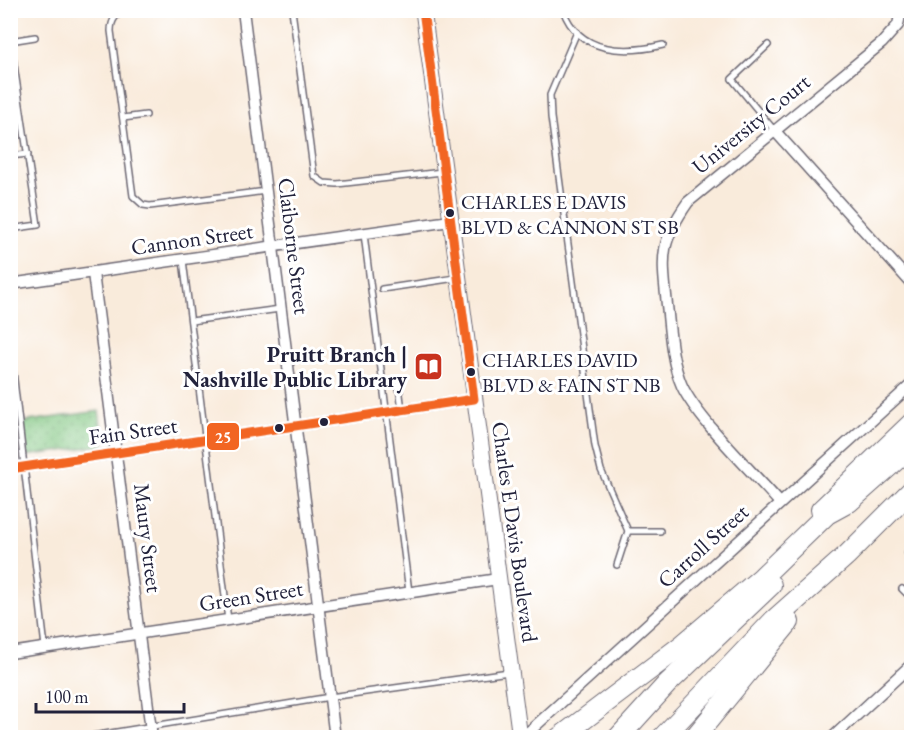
<svg xmlns="http://www.w3.org/2000/svg" width="922" height="748" viewBox="0 0 922 748" font-family="'EB Garamond',serif">
  <defs>
    <pattern id="green-dots" width="8" height="8" patternUnits="userSpaceOnUse" patternTransform="scale(1.5)"><rect width="8" height="8" fill="#81c681"/><path d="M2 2h.1M6 6h.1" fill="none" stroke="#69a06b" stroke-width="1.8" stroke-linecap="round"/></pattern>
  </defs>
  <rect width="100%" height="100%" fill="#fff"/>
  <filter id="ink" filterUnits="userSpaceOnUse"><feTurbulence type="fractalNoise" baseFrequency=".0167" numOctaves="2"/><feDisplacementMap in="SourceGraphic" scale="12" xChannelSelector="R" yChannelSelector="G"/><feConvolveMatrix kernelMatrix="1 2 1 2 8 2 1 2 1" color-interpolation-filters="sRGB"/></filter>
  <filter id="wash" filterUnits="userSpaceOnUse"><feTurbulence type="fractalNoise" baseFrequency=".008" numOctaves="4" result="noise"/><feDisplacementMap in="SourceGraphic" scale="24" xChannelSelector="R" yChannelSelector="G"/><feGaussianBlur stdDeviation="1.35" result="paint"/><feColorMatrix in="noise" values="0 0 0 0 0 0 0 0 0 0 0 0 0 0 0 0 0 1.4 0 .05"/><feComposite in="paint" operator="in"/></filter>
  <g filter="url(#wash)">
    <rect width="100%" height="100%" fill="#f9ebdb"/>
    <path fill="url(#green-dots)" stroke="#52745e" stroke-width="1.5" d="M99,411L104,445L27,456L22,422Z"/>
  </g>
  <g filter="url(#ink)">
    <g fill="none" stroke-linecap="round" stroke-linejoin="round">
      <defs>
        <g id="lane">
          <path d="M128,10C117,12 111,20 111,31L133,196L143,205L150,206L266,191"/>
          <path d="M292,10L314,176L324,183L337,184L442,172"/>
          <path d="M563,10C579,54 625,54 663,45"/>
          <path d="M577,32L550,95L551,117L595,446L601,470L628,531L617,565"/>
          <path d="M10,38L38,225L10,229"/>
          <path d="M10,41L35,37"/>
          <path d="M768,45L732,79L774,130"/>
          <path d="M123,118L146,115"/>
          <path d="M10,156L28,154"/>
          <path d="M364,234L409,592"/>
          <path d="M183,260L228,620"/>
          <path d="M382,289L456,278"/>
          <path d="M191,321L280,309"/>
          <path d="M10,345L45,647"/>
          <path d="M398,379L402,410"/>
          <path d="M628,531H660"/>
          <path d="M902,589L912,599"/>
          <path d="M902,673L912,685"/>
          <path d="M80,738L330,697L509,672"/>
        </g>
        <g id="street">
          <path d="M243,10L335,738"/>
          <path d="M774,130L912,284"/>
          <path d="M93,273L152,738"/>
          <path d="M10,284L450,221"/>
          <path d="M10,469L474,399"/>
          <path d="M779,502C753,472 698,420 682,386C671,361 670,332 667,305C662,257 659,243 688,202L882,43L898,25L901,10"/>
          <path d="M910,553L912,555"/>
          <path d="M10,653L498,579"/>
          <path d="M522,738L912,384"/>
          <path d="M832,738L912,664"/>
        </g>
        <path id="secondary" d="M423,10L520,738"/>
        <g id="highway">
          <path d="M821,510L912,423"/>
          <path d="M559,738L681,646L762,577L827,514L849,502L912,446"/>
          <path d="M618,738L667,684L771,585"/>
          <path d="M662,738L774,620L847,555L912,490"/>
          <path d="M694,738L789,622"/>
        </g>
      </defs>
      <use href="#lane" stroke="#6d6873" stroke-width="8"/>
      <use href="#street" stroke="#6d6873" stroke-width="13"/>
      <use href="#secondary" stroke="#6d6873" stroke-width="17"/>
      <use href="#highway" stroke="#6d6873" stroke-width="22"/>
      <use href="#lane" stroke="#fff" stroke-width="5"/>
      <use href="#street" stroke="#fff" stroke-width="10"/>
      <use href="#secondary" stroke="#fff" stroke-width="15"/>
      <use href="#highway" stroke="#fff" stroke-width="20"/>
      <defs>
        <path id="bus-1" d="M10,469L474,399L423,10"/>
      </defs>
      <use href="#bus-1" stroke="#fff" stroke-width="14"/>
      <use href="#bus-1" stroke="#f26522" stroke-width="9"/>
    </g>
  </g>
  <defs>
    <symbol id="library-square" viewBox="-11 -11 22 22"><rect x="-9" y="-9" width="18" height="18" rx="4" fill="#c8321e" stroke="#fff"/><path d="M-6-4Q-3-5.5-.7-3.5V5Q-3 3-6 4ZM6-4Q3-5.5 .7-3.5V5Q3 3 6 4Z" fill="#fff"/></symbol>
  </defs>
  <g fill-rule="evenodd">
    <use href="#library-square" x="412" y="350" width="33" height="33"/>
  </g>
  <g fill="#22223b" stroke="#fff" stroke-width="2">
    <circle cx="450" cy="213" r="5"/>
    <circle cx="471" cy="372" r="5"/>
    <circle cx="324" cy="422" r="5"/>
    <circle cx="279" cy="428" r="5"/>
  </g>
  <g text-anchor="middle" dominant-baseline="central" stroke-width="6" stroke-linejoin="round" paint-order="stroke">
    <g font-size="20" fill="#22223b" stroke="#fff" text-anchor="start">
      <text x="461" y="202">CHARLES E DAVIS<tspan x="461" dy="25">BLVD &amp; CANNON ST SB</tspan></text>
      <text x="482" y="360">CHARLES DAVID<tspan x="482" dy="25">BLVD &amp; FAIN ST NB</tspan></text>
    </g>
    <g font-size="22" fill="#22223b" stroke="#fff">
      <text transform="translate(751 124) rotate(-39)">University Court</text>
      <text transform="translate(192 239) rotate(-8)">Cannon Street</text>
      <text transform="translate(294 246) rotate(83)">Claiborne Street</text>
      <text transform="translate(133 431) rotate(-8)">Fain Street</text>
      <text transform="translate(515 532) rotate(82)">Charles E Davis Boulevard</text>
      <text transform="translate(148 538) rotate(83)">Maury Street</text>
      <text transform="translate(703 546) rotate(-42)">Carroll Street</text>
      <text transform="translate(251 596) rotate(-9)">Green Street</text>
    </g>
    <g font-size="22" font-weight="bold" fill="#22223b" stroke="#fff" text-anchor="end">
      <text x="407" y="354">Pruitt Branch |<tspan x="407" dy="25">Nashville Public Library</tspan></text>
    </g>
  </g>
  <rect stroke="#fff" stroke-width="2" x="206" y="422" width="34" height="29" rx="6" fill="#f26522"/>
  <g font-size="16" text-anchor="middle" font-weight="bold" fill="#fff">
    <text x="223" y="443">25</text>
  </g>
  <rect width="922" height="748" fill="none" stroke="#fff" stroke-width="36"/>
  <path d="M36 703v9h148v-9" fill="none" stroke="#22223b" stroke-width="3"/>
  <text x="45" y="703" font-size="18" fill="#22223b" stroke="#ffffff" stroke-width="4.5" paint-order="stroke">100 m</text>
</svg>
